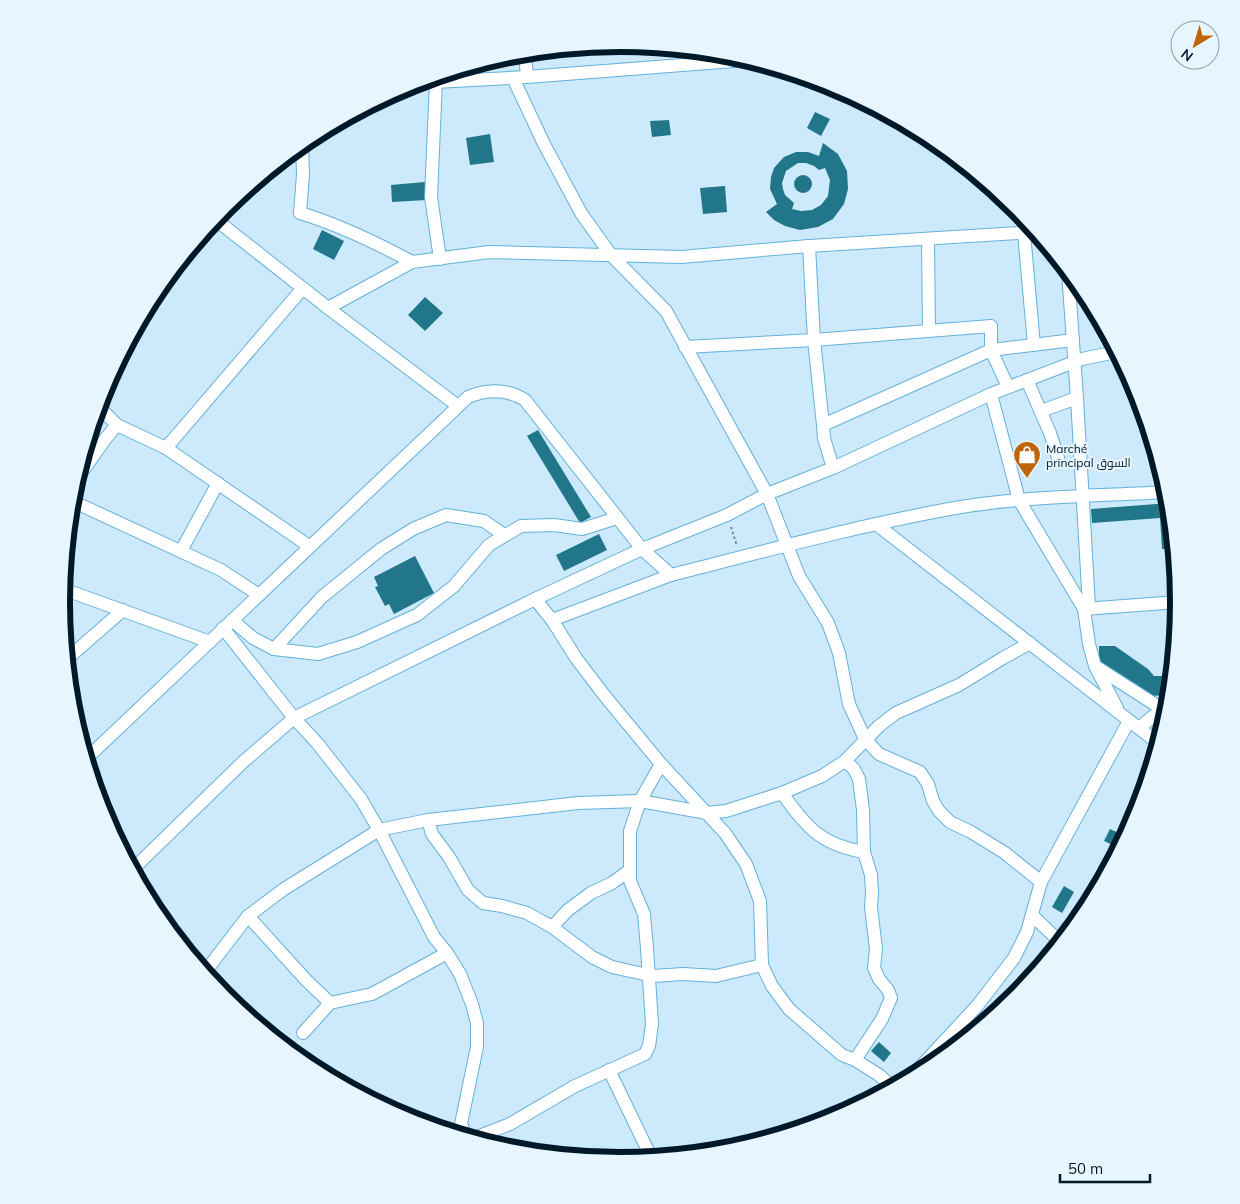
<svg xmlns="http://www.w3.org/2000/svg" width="1240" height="1204" viewBox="0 0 1240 1204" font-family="Mulish,Cairo,sans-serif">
  <rect width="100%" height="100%" fill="#cdeafc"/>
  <g fill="#217689" fill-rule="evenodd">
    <path d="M815,112L830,119L821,136L807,128Z"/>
    <path d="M669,120L671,135L652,137L650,121Z"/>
    <path d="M490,134L494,162L470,165L466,138Z"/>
    <path d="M823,143L838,154L847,171L848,189L844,204L833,219L818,227L800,230L785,226L774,220L766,212L777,204L770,189L771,177L774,168L784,157L796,152H808L819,156ZM798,163H806L814,166L819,170L825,168L830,180L828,196L821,205L812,210L801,211L792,209L794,203L785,195L783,189L782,183L786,171Z"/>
    <circle cx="803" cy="184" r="9"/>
    <path d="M425,182L427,200L392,202L391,185Z"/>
    <path d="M725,186L727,212L703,214L700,188Z"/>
    <path d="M322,230L344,241L334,260L313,249Z"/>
    <path d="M425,297L443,313L425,331L408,315Z"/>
    <path d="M538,430L591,517L580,523L527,436Z"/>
    <path d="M1169,503L1173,549H1162L1160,518L1092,523L1091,509Z"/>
    <path d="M599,534L607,550L564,571L556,555Z"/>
    <path d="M415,556L434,593L394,614L389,604L385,606L375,587L378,586L374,577Z"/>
    <path d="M1099,646H1115L1148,669L1154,676H1171L1169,695L1151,696L1099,661Z"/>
    <path d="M1110,829L1125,836L1119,848L1104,841Z"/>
    <path d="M1064,886L1074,892L1062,913L1052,907Z"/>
    <path d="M1083,898L1090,901L1085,911L1079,909Z"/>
    <path d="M879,1042L891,1053L884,1062L871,1051Z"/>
  </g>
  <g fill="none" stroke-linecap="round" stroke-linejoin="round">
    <defs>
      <g id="minor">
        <path d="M525,53L527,77"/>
        <path d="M513,78L544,144L581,213L611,255L666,311L767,494L799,576L828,623L839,653L849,704L865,739L879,754L920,772L928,784L933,801L939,811L950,822L971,832L1005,853L1041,882"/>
        <path d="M436,81L431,197L440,259"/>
        <path d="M417,83L527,77L747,60"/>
        <path d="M302,144L303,175L300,213C340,225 375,242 412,262"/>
        <path d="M215,219L328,308L458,406"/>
        <path d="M1024,233L1034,345"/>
        <path d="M928,239L929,331"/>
        <path d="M809,246L814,340L823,425L824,438L833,468"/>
        <path d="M1068,272L1077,398"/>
        <path d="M328,308L412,262L489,252L681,257L809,246L1035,232"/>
        <path d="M685,347L814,340L991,326V350L1008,387"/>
        <path d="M1027,380L1050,433L1059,461"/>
        <path d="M991,394L1019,500L1084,609L1089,644L1095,666L1117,708"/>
        <path d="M99,407L117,425L166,448L309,546"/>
        <path d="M1041,411L1077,398L1089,607"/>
        <path d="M823,425L991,350L1073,340"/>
        <path d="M166,448L303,288"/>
        <path d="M77,479L106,438L117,425"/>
        <path d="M72,501L221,570L259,595"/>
        <path d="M876,524L1158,743"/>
        <path d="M181,551L218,483"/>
        <path d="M63,589L210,642"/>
        <path d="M535,599L552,620L576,658L604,695L661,764L725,833L746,864L760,901L762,965L772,986L789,1009L842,1055L855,1060L879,1075L892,1087"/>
        <path d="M1084,609L1178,602"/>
        <path d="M232,620L253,638L274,649L318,654L357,642L417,615L454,586L489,545L521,526L554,525L582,529L617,518"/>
        <path d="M552,620L671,575"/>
        <path d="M223,628L294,718L318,744L361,799L379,830L434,937L447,953L460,974L472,1004L477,1023V1047L461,1124L466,1136"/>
        <path d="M274,649L322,597L381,549L413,529L446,515L484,521L504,535"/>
        <path d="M67,659L123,610"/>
        <path d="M1095,666L1162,709"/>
        <path d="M1139,728L1162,709H1168"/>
        <path d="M87,758L468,397C487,389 507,389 525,400L642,549L671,575C765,551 860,525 955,508C1025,496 1097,496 1167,492"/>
        <path d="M845,761L854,769L859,779L863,810L864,852L871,875L872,893L871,907L876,949L874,968L879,979L888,990L891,998L882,1019L855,1060"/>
        <path d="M782,793C806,827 821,845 864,852"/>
        <path d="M428,820L432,834L449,857L468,890L483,903L502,906L527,913L552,927L592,957L612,967L653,976L683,974L716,976L762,965"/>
        <path d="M133,869L243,762L294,718L535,599L642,549L727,515L767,494L833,468L991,394L1082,359L1116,352"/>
        <path d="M1032,915L1060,942"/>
        <path d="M248,916L306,980L330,1003"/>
        <path d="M552,927L568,910L591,893L612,883L630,870"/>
        <path d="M205,972L248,916L284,889L379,830L428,820L578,803L640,801L707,813L726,811L782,793L822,776L845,761L879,726L896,713L959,685L1003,658L1030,643"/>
        <path d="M303,1033L330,1003L372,994L447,953"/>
        <path d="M609,1070L651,1157"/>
        <path d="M911,1077L977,1006L1014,958L1027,932L1041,882L1129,721"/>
        <path d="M474,1138L510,1124L575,1086L632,1060L645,1054L649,1046L652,1024L647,948L644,914L630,881V831L640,801L661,764"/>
      </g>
    </defs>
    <use href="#minor" stroke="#64b0db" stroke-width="14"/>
    <path stroke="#6e899a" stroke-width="2" stroke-dasharray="2.5 2.5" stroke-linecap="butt" d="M731,527L737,546"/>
    <use href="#minor" stroke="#fff" stroke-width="12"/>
  </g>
  <defs>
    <symbol id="shop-pin" viewBox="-11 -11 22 30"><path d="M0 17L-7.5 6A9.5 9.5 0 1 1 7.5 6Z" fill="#be6409" stroke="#e6f5fe"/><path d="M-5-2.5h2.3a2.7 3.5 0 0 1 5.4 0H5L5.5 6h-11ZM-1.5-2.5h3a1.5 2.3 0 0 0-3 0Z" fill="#fff"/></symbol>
  </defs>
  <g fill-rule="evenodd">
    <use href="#shop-pin" x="1011" y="439" width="32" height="43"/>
  </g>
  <g text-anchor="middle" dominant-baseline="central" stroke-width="4" stroke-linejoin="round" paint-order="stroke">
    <g font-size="12" fill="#001929" stroke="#e6f5fe" text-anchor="start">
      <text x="1046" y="448">Marché<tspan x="1046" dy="14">principal السوق</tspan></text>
    </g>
  </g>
  <path d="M0 0H1240V1204H0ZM70 602a550 550 0 1 1 1100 0a550 550 0 1 1-1100 0Z" fill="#e6f5fe" fill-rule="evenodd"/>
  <path fill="none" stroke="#001929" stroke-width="6" d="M70 602a550 550 0 1 1 1100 0a550 550 0 1 1-1100 0Z"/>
  <g transform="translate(1195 45) rotate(218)"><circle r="24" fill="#e6f5fe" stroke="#8a9da9"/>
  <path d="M0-4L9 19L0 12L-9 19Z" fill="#be6409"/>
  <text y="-8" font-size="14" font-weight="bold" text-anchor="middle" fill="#001929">N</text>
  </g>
  <path d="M1060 1174v8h90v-8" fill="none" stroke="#001929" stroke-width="2.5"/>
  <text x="1068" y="1174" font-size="15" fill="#001929" stroke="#e6f5fe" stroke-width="4" paint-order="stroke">50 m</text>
</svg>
